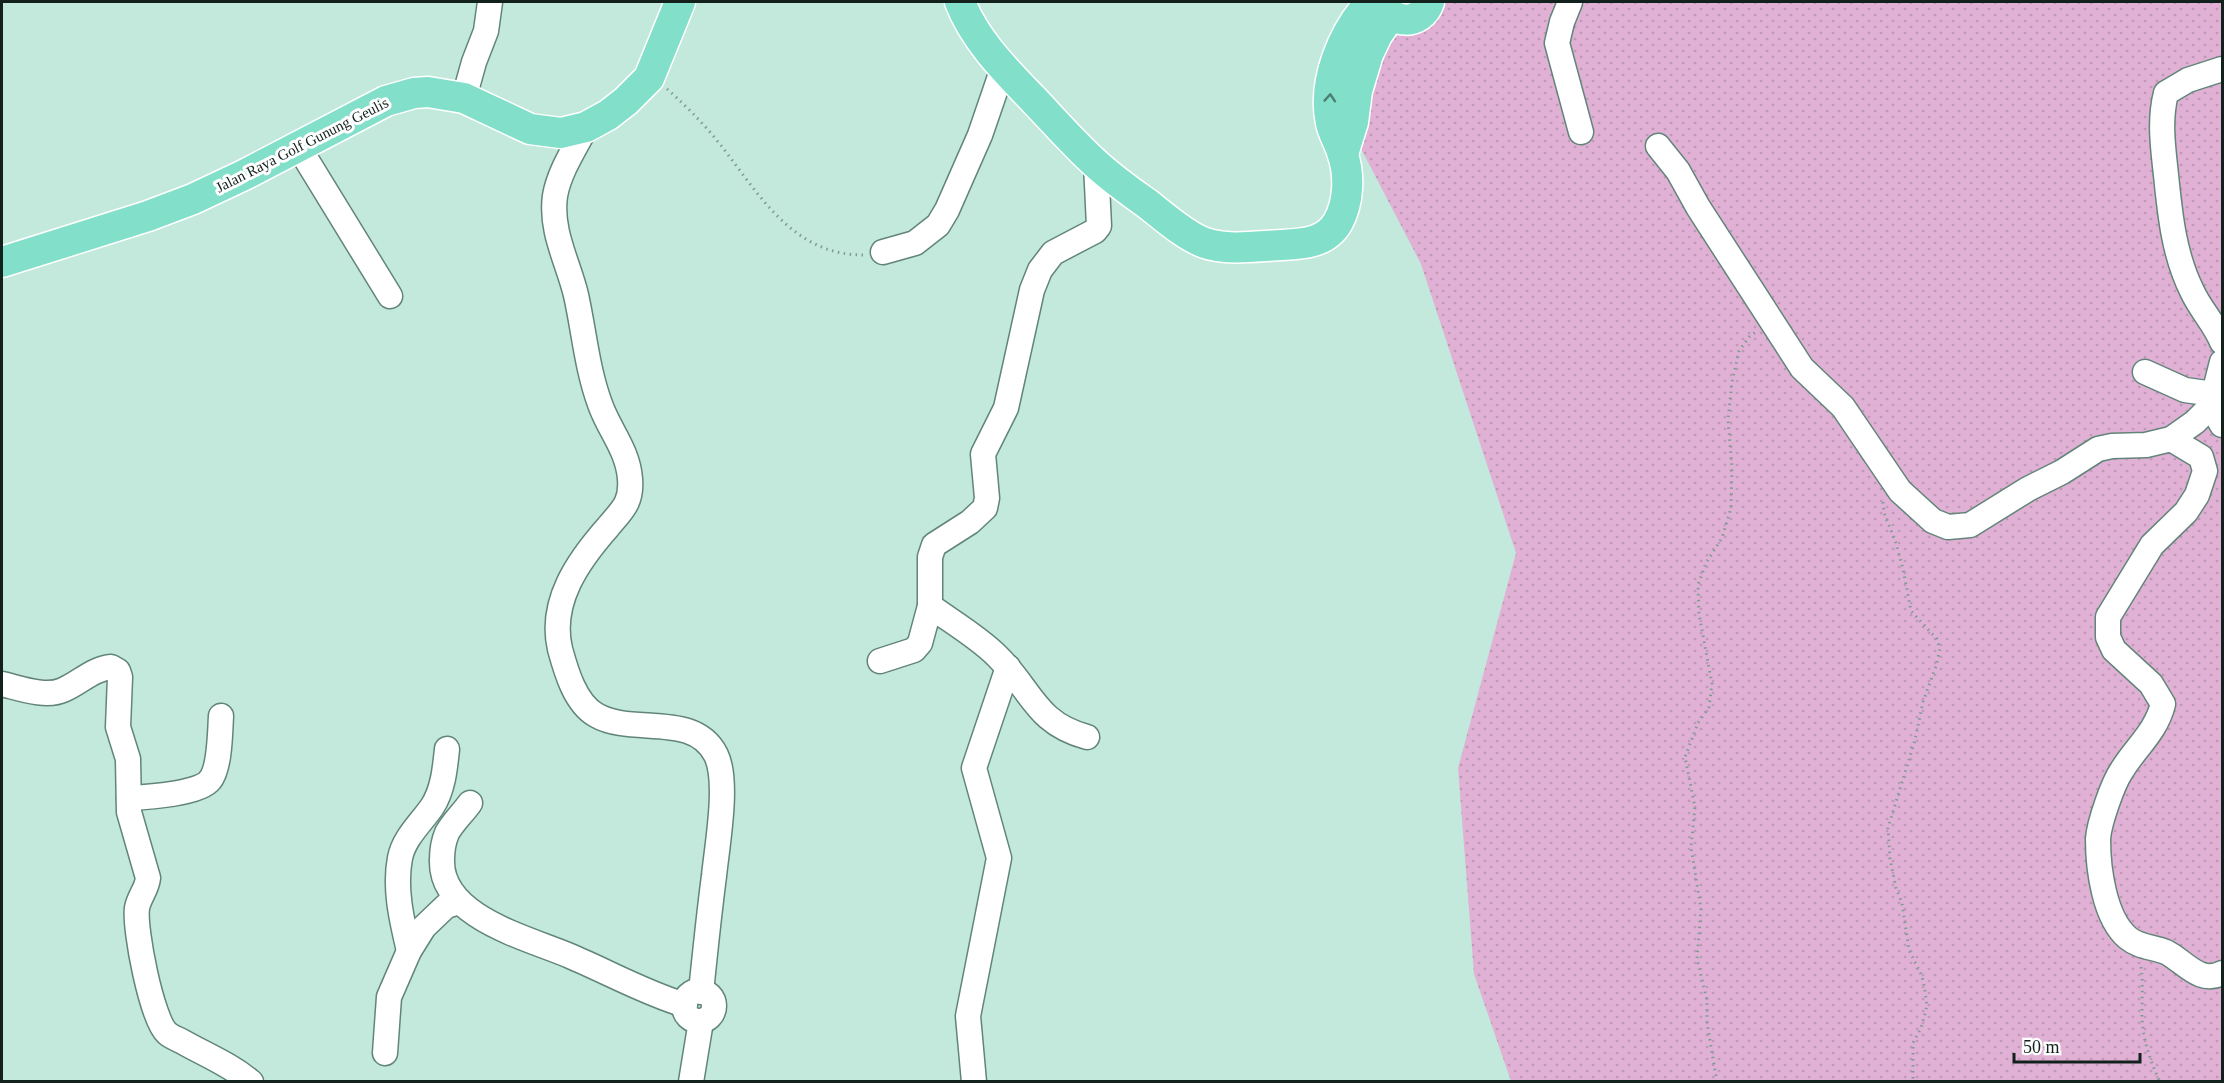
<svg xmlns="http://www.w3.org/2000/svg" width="2224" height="1083" viewBox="0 0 2224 1083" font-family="Georgia,serif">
  <defs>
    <pattern id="grass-dots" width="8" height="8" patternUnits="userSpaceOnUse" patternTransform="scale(1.5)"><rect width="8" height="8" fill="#e0b1d5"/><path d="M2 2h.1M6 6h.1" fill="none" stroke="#bf98b6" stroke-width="1.8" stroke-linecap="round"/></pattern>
  </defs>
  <rect width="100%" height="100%" fill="#c3e9dc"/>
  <path fill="url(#grass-dots)" d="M1432,2H2222V1081H1511L1474,974L1458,768L1516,553L1421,264L1342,112L1353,49Z"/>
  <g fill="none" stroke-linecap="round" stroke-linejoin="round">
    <defs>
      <g id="minor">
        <path d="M1570,2L1562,22L1557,43L1581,132"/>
        <path d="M2222,69L2188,80L2166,93C2159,121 2163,147 2166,175C2170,215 2174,255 2192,291C2200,309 2215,324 2222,342"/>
        <path d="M464,98L474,62L486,31L490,2"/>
        <path d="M586,127C575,148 559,172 555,196C550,231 568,262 576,295C584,331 587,369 600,404C609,430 628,450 630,479C632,503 622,510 608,527C578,561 549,602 560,649C566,671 575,703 596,715C632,736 694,711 716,755C729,781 717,846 714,876C709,914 705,953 701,992"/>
        <path d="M298,146L390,296"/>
        <path d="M1658,146L1678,171L1698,207L1802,368L1843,407L1900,491L1933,521L1948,527L1970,525L2028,489L2062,472L2098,449L2112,446L2146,445L2171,439L2195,422L2211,406L2222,362"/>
        <path d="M883,252L915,243L938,225L947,210L980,135L1003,68"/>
        <path d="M2145,372L2185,390L2214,394"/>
        <path d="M2211,406L2222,425"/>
        <path d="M2171,439L2201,457L2205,471L2197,495L2186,512L2152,545L2108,617V637L2114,650L2151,684L2163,704C2156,732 2136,747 2122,770C2113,783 2099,823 2098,839C2098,868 2104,918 2128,938C2139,947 2153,947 2166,952C2184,961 2200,985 2222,973"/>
        <path d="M930,606C952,622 978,637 997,656C1032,690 1035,723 1087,737"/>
        <path d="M880,661L914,650L920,643L930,606V557L934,545L970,522L985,508L987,498L983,454L1006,408L1032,290L1040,270L1053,253L1095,231L1099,226L1096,164"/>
        <path d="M2,684C19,688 46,698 63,690C80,683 92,669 111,667L118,671L120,677L118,727L128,759L129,812L148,878C147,889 139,897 137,908C134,929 152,1020 167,1033C171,1037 178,1039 183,1042C206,1055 231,1065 251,1082"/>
        <path d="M129,798C146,797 200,794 210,780C220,768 220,732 221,716"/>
        <path d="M470,803C463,813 453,822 447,833C444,840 442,851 442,860C440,917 528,938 570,956C608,972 645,993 685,1005"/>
        <path d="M409,951C402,921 394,889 400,858C404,838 420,824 432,807C443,790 445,769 447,749"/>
        <circle cx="699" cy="1006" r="15"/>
        <path d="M385,1053L389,997L409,951L424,927L446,906L459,902"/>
        <path d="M691,1082L701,1021"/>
        <path d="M974,1082L968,1016L999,858L974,768L1008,667"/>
      </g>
      <g id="major">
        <path d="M960,2C975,40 1004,69 1032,98C1053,120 1073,143 1095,163C1112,179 1131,192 1149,205C1164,217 1187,237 1205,243C1228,251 1258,246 1282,245C1303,244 1326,243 1338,222C1349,202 1350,174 1342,152C1339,142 1333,133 1331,123C1322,82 1343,31 1371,2"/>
        <path d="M1383,2C1391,25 1421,26 1429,2"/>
        <path d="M1343,154L1353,122L1357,91L1368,54L1377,35L1391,15"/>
        <path d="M2,262L148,216L193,199L244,175L386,101L414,93L428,92L464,98L530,129L561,133L586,127L608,115L626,101L649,78L680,2"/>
      </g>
    </defs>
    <use href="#minor" stroke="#628579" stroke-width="27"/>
    <use href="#major" stroke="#fff" stroke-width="33"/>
    <g stroke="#7f9c92" stroke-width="3" stroke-dasharray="1.5 4.5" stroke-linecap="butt">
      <path d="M667,89C684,104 700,120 715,138C756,188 789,255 863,255"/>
      <path d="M1883,502L1884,513L1895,540L1903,569L1911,611L1937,639L1940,649L1936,666L1923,702L1915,740L1888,828L1890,859L1896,888L1902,903L1909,950L1922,976L1925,991L1927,1006L1921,1028L1913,1043V1082"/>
      <path d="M2141,967C2143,981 2142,994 2142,1009C2141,1034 2149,1059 2160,1082"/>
      <path d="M1717,1082L1707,1023V1000L1697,959L1701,909L1691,847L1695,807L1685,757L1698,723L1709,707L1712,684L1699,614L1698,585L1706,563L1722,538L1731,508L1732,468L1728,420L1732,382L1739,351L1749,337L1757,331"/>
    </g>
    <use href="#minor" stroke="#fff" stroke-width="24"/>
    <use href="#major" stroke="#82dfc9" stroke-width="30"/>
  </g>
  <defs><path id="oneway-chevron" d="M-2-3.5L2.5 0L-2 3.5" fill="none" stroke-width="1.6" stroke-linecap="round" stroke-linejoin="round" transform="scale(1.5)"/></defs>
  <use stroke="#4a8072" href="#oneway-chevron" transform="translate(1330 98) rotate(-86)"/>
  <g text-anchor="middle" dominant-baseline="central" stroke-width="6" stroke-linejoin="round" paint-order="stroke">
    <g font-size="15" fill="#13211c" stroke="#fff">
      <text transform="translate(302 145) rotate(-27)">Jalan Raya Golf Gunung Geulis</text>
    </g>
  </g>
  <rect width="2224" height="1083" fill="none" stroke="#13211c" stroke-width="6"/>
  <path d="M2014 1053v9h126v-9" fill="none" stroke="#13211c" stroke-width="3"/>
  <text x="2023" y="1053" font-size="18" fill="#13211c" stroke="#ffffff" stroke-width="4.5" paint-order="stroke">50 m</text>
</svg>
